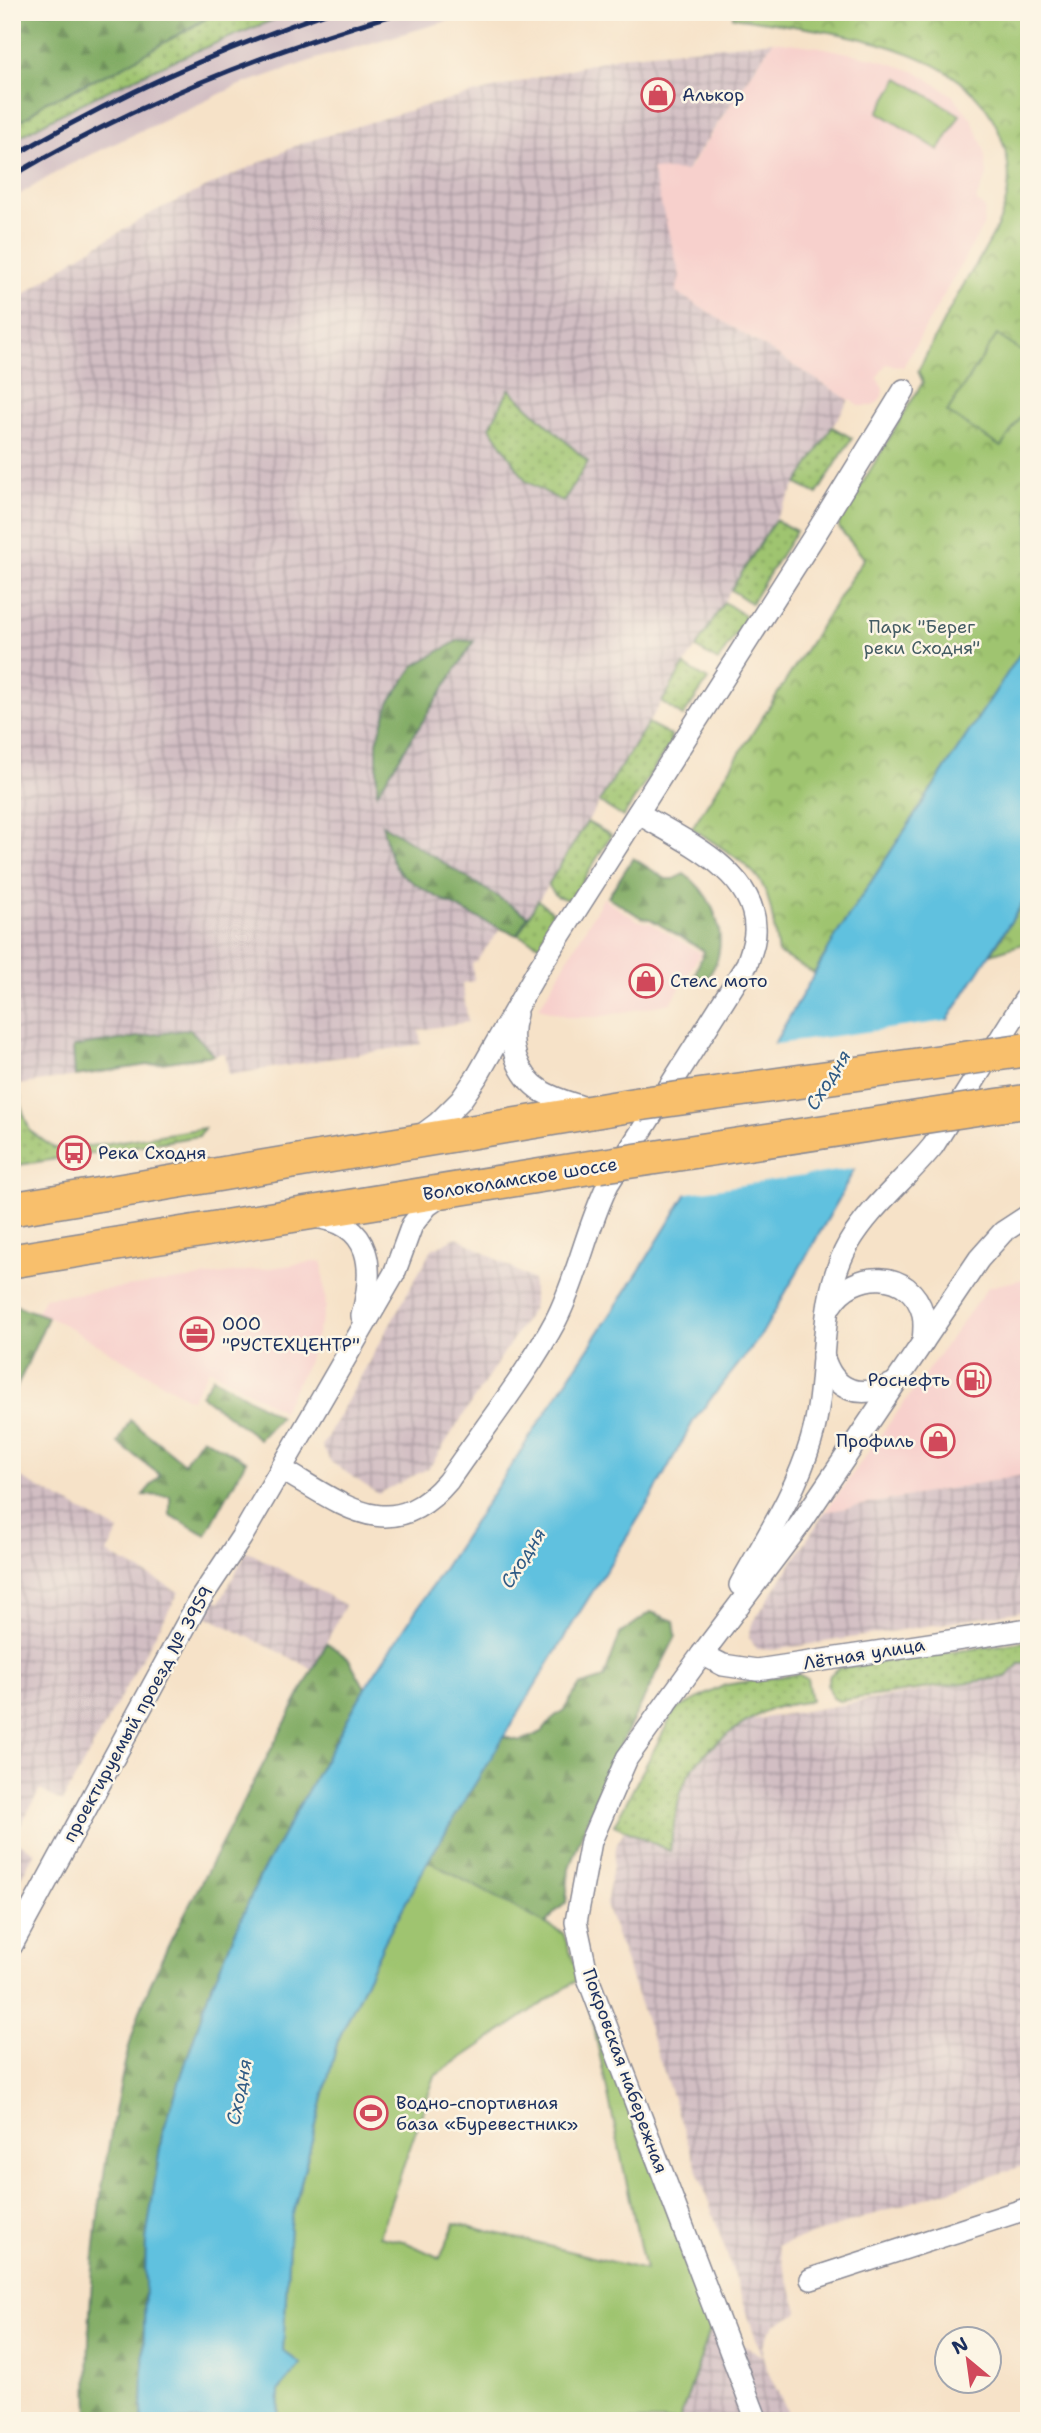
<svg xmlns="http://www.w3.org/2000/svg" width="1041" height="2433" viewBox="0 0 1041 2433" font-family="'Shantell Sans',sans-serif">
  <defs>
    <pattern id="industrial-grid" width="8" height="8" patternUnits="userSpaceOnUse" patternTransform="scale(1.75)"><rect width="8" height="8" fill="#d2bec3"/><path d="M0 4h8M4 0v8" fill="none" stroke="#aa9ba2"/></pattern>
    <pattern id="grass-dots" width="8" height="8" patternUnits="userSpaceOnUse" patternTransform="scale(1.75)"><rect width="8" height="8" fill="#9fc46f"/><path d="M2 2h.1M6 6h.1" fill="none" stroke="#81a05e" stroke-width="1.8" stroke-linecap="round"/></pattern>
    <pattern id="forest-firs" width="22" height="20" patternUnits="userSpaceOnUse" patternTransform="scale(1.75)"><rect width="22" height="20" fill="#7faa62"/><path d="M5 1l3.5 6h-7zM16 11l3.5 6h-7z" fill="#678b54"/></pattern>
    <pattern id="park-crowns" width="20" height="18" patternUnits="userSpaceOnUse" patternTransform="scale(1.75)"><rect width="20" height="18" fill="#9fc46f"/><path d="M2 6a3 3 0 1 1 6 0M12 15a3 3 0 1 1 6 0" fill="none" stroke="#81a05e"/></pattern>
  </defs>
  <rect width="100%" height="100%" fill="#fcf5e5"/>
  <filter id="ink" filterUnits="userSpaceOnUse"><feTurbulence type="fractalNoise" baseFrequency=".0143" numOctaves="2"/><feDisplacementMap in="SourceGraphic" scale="14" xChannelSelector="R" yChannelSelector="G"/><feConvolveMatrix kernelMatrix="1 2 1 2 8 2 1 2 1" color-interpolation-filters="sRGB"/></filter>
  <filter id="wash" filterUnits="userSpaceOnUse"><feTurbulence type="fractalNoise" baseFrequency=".00686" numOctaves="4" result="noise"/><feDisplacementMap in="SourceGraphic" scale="28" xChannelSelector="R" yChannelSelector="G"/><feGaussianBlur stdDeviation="1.57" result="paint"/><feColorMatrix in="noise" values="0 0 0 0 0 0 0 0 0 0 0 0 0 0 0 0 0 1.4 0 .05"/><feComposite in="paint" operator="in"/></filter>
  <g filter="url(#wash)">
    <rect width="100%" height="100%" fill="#f6e2c8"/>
    <g fill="#f7d0cc">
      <path d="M773,41L820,47L877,59L919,73L952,95L971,118L984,148L987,175L976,200L985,209L983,226L903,367L886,364L877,378L883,389L882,396L878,402L872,406H859L676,292L652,168L687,171Z"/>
      <path d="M604,897L606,901L639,921L650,923L701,953L671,1003L598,1017H570L539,1008Z"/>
      <path d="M322,1261L326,1307L306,1366L282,1411L209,1369L191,1400L65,1325L37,1312L44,1298Z"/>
      <path d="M1029,1278V1474L825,1512L988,1287Z"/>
    </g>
    <g fill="url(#industrial-grid)">
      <path d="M773,41L686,171L652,169L680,276L676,292L849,400L517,935L500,929L476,962L472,963L474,981L462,983L468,1022L419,1030L421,1044L229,1075L225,1053L12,1086V303L76,258L155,211L302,143L414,109L621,56Z"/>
      <path d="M457,1237L533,1280V1308L429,1468L378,1494L331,1462L322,1446L432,1249Z"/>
      <path d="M12,1473L119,1531L107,1553L179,1592L62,1802L40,1790L13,1839L35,1852L12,1893Z"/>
      <path d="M1029,1474V1610L773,1650L757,1649L752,1644L749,1637L752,1624L825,1512Z"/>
      <path d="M247,1551L345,1605L313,1669L200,1613L209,1596L220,1602Z"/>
      <path d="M1029,1662V2164L777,2246L799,2313L776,2324L770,2330L763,2346V2357L767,2370L792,2421H679L711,2327L762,2356L606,1905L617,1843L687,1731L1006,1677L1020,1663Z"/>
    </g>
    <path fill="#d2bec3" d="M293,12H479L322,57L237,86L67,166L12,199V141L53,117L185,55Z"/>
    <g fill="url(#grass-dots)" stroke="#5d7a66" stroke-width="2">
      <path d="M217,12H293C197,50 101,89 12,141V125L30,115L46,101L65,95L190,29Z"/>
      <path d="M509,389L588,462L563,502L526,481L490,427Z"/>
      <path d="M832,427L852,438L817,494L797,484Z"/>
      <path d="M775,520L796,531L751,603L731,590Z"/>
      <path d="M724,602L747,617L718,661L696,648Z"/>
      <path d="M684,665L708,680L683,716L662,702Z"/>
      <path d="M648,723L671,735V742L623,817L599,802Z"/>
      <path d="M587,822L611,835L571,901L556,896L548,885Z"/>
      <path d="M538,900L562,920L544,947L518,935Z"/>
      <path d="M12,1054L23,1112L30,1131L54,1148H77L204,1128L199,1136L12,1166Z"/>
      <path d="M1029,1641V1662L1020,1663L1006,1677L839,1701L833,1698L827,1684L830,1675L839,1668Z"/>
      <path d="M798,1674L807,1679L811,1701C797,1704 781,1705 769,1710C742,1722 700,1751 687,1778C676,1799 674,1827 670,1851L614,1825L675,1710L725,1685Z"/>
    </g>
    <g fill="url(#forest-firs)" stroke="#4d6c60" stroke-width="2">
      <path d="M12,12H217L115,71L75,88L65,95L46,101L30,115L12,125Z"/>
      <path d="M459,640L474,641L377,793V742L389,703L414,666Z"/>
      <path d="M382,824L528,916L517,935C493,926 412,888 398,870C388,857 386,839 382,824Z"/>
      <path d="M633,858L666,879H674L684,874C709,890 725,925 718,956C717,964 710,974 706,981L695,974L704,951L650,919L642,918L608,897Z"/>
      <path d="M190,1029L214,1055L75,1076L73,1047Z"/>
      <path d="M12,1304L48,1317L12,1398Z"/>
      <path d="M213,1377L280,1417L259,1439L201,1395Z"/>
      <path d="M130,1420L184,1463L202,1437L246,1461L206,1535L170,1515V1496L143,1495L160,1475L118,1443Z"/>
      <path d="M651,1612L674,1621L676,1636L605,1775L569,1868L566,1903L554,1913L532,1944L385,1941L428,1861L503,1737L521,1741L542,1732L554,1717L564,1710L579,1686L604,1678L620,1634Z"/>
      <path d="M327,1643L349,1659L365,1688L260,1876L209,1992L162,2135L146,2241L142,2421H89C86,2319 94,2217 114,2117C121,2080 128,2044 141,2008C149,1985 160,1962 171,1940Z"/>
    </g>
    <g fill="url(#park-crowns)" stroke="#5d7a66" stroke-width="2">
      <path d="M733,12H1029V640L839,931L814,973L778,953C774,931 772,896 758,878C743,859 712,842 692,828L864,558L839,528V522L923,382L918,371C932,344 945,317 960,291C977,261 998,235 1006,201C1011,183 1009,161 1003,143C972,39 822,32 733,17Z"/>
      <path d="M1029,893V942L991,954Z"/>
    </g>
    <g fill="#9fc46f" stroke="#5d7a66" stroke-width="2">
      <path d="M899,78L960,115L939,150L878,112Z"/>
      <path d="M997,335L1029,356V404L1001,447L947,412Z"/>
      <path d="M428,1861L563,1933L580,1978L435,2076L379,2236L403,2241L440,2258L455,2223L645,2270L588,2000L711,2327L679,2421H278L279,2390L301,2364L283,2351L290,2225L338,2040L385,1941Z"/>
    </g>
    <path fill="#61c1df" stroke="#3e789e" stroke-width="2" d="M1029,640V893L861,1155L839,1199L760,1337L694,1420L650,1500L578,1615L428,1861L385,1941L338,2040L290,2225L283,2351L301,2364L279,2390L278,2421H142L146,2241L162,2135L209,1992L260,1876L365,1688L639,1271L700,1172L839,931Z"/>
    <path fill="#f6e2c8" d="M953,1020L858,1168L682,1194L770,1045Z"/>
  </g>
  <g filter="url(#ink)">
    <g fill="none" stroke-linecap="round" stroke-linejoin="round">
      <defs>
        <g id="street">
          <path d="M516,1014C507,1043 516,1075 543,1092C557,1100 575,1104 590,1110"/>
          <path d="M418,1138L438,1123L461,1100L478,1075L536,973L818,530L904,390"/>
          <path d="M314,1217C374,1223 374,1270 362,1316"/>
          <path d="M831,1305C853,1269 911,1268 923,1314C925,1323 924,1332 923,1342"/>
          <path d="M823,1355C834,1394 862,1399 895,1383"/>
          <path d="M281,1469C341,1503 391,1549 448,1481C484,1428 526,1376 556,1320C578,1277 586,1229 608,1184L747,964C751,952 756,940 755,927C754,870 680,839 638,813"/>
          <path d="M740,1585C766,1538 796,1492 811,1441C830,1377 815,1302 849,1243C871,1206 906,1179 933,1146L1029,993"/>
          <path d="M702,1654L723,1665L757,1670L1029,1629"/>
          <path d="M12,1945L199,1601L241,1538L394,1274L412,1225L427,1206L444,1194"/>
          <path d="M811,2279L1029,2208"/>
          <path d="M757,2421L588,1978L576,1922L591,1841L627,1758L702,1654L801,1523L979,1259L1003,1232L1029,1215"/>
        </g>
        <g id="primary">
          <path d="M987,1107L1029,1101"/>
          <path d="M12,1209L639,1104"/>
          <path d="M12,1261L599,1166"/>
        </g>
      </defs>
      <use href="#street" stroke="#888893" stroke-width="24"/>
      <use href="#primary" stroke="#888893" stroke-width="36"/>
      <use href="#street" stroke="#fff" stroke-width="21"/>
      <use href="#primary" stroke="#f8bf6c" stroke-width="33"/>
      <g stroke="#1b2f5e" stroke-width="5">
        <path d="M12,157C113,97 218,50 329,12"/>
        <path d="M12,176C135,104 266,51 403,12"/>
      </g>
      <defs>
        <g id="primary-bridge">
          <path d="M639,1104L1024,1050"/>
          <path d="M599,1166L987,1107"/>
        </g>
      </defs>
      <use href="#primary-bridge" stroke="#888893" stroke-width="36" stroke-linecap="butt"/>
      <use href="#primary-bridge" stroke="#f8bf6c" stroke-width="33"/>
    </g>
  </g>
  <defs>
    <symbol id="shop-ring" viewBox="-11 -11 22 22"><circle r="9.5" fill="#fcf5e5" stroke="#d1495b" stroke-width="1.5"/><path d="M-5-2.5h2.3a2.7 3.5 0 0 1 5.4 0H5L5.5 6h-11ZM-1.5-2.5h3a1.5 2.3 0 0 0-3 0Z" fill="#d1495b"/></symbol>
    <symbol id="bus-ring" viewBox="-11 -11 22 22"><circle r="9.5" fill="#fcf5e5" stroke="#d1495b" stroke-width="1.5"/><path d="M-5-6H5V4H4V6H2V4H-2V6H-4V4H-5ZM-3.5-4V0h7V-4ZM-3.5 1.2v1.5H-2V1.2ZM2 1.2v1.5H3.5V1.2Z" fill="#d1495b"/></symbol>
    <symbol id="office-ring" viewBox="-11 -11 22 22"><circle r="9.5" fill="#fcf5e5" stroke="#d1495b" stroke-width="1.5"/><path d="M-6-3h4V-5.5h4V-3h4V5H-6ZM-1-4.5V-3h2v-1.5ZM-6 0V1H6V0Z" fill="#d1495b"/></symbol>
    <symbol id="fuel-ring" viewBox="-11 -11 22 22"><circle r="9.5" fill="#fcf5e5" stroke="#d1495b" stroke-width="1.5"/><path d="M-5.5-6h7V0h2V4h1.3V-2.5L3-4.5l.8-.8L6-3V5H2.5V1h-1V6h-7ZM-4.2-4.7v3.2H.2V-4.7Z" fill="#d1495b"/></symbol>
    <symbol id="stadium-ring" viewBox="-11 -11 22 22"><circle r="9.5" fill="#fcf5e5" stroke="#d1495b" stroke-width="1.5"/><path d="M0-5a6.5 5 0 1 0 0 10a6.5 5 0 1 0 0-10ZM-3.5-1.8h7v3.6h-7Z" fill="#d1495b"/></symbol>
  </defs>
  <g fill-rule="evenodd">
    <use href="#shop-ring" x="639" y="76" width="38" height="38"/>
    <use href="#shop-ring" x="627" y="962" width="38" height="38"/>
    <use href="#bus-ring" x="55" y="1134" width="38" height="38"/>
    <use href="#office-ring" x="178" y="1315" width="38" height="38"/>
    <use href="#fuel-ring" x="955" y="1361" width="38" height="38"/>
    <use href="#shop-ring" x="919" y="1422" width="38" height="38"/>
    <use href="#stadium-ring" x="352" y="2094" width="38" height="38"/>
  </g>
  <g text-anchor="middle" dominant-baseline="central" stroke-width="5" stroke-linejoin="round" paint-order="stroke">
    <g font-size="18" fill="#1b2f5e" stroke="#fcf5e5" text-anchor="start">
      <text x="682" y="95">Алькор</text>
      <text x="670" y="981">Стелс мото</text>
      <text x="98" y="1153">Река Сходня</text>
      <text x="222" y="1324">ООО<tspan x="222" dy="21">"РУСТЕХЦЕНТР"</tspan></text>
      <text x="950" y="1380" text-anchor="end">Роснефть</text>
      <text x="914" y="1441" text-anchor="end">Профиль</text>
      <text x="396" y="2103">Водно-спортивная<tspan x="396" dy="21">база «Буревестник»</tspan></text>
    </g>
    <g font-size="18" fill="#435c63" stroke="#fcf5e5">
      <text x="922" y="627">Парк "Берег<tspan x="922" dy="21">реки Сходня"</tspan></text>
    </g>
    <g font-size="18" fill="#1b2f5e" stroke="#fcf5e5">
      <text transform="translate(520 1179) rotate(-9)">Волоколамское шоссе</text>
      <text transform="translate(864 1654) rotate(-9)">Лётная улица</text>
      <text transform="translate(138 1714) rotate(-61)">проектируемый проезд № 3959</text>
      <text transform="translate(625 2071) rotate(70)">Покровская набережная</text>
    </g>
    <g font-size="19" font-style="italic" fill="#305b85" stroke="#fcf5e5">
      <text transform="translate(828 1080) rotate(-58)">Сходня</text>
      <text transform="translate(523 1558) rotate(-58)">Сходня</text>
      <text transform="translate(239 2092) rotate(-79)">Сходня</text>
    </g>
  </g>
  <rect width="1041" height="2433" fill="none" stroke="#fcf5e5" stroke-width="42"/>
  <g transform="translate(968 2360) rotate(331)"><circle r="33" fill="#fcf5e5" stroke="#a2a6af" stroke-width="2"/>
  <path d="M0-5L12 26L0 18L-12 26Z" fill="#d1495b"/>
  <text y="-10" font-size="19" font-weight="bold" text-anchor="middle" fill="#1b2f5e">N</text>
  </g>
</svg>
